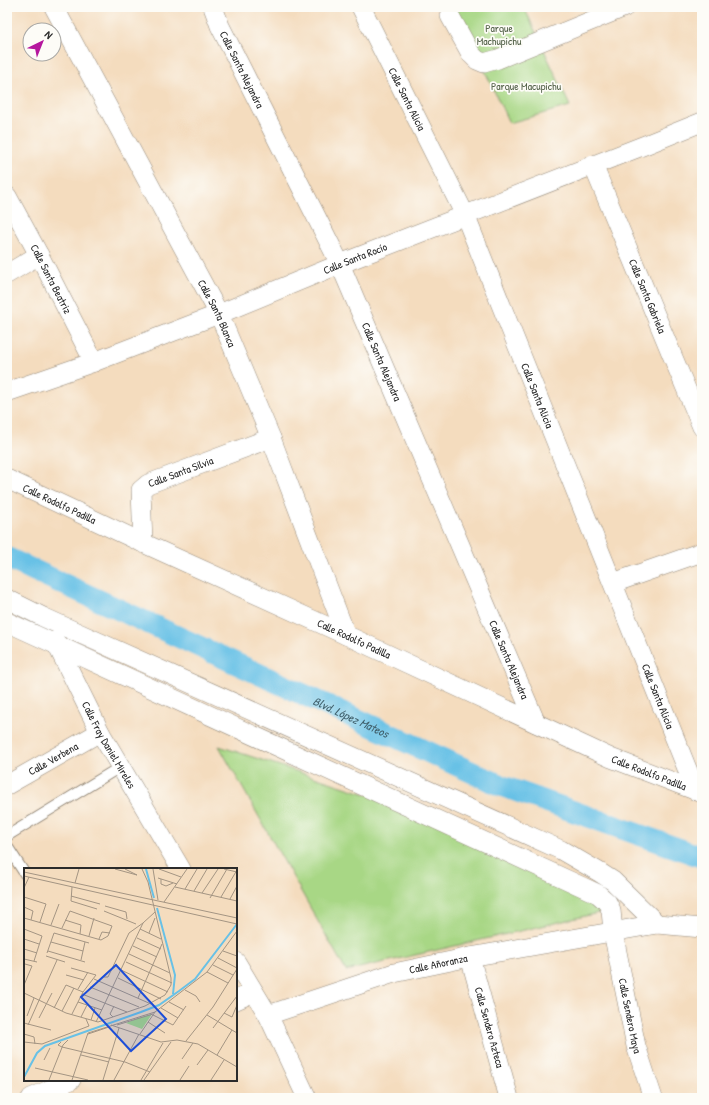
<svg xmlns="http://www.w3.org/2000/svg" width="709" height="1105" viewBox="0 0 709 1105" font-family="'Patrick Hand',sans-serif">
  <rect width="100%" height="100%" fill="#fdfcf7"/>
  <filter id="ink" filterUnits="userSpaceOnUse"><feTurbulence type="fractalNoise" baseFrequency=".025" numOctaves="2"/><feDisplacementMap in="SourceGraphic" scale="8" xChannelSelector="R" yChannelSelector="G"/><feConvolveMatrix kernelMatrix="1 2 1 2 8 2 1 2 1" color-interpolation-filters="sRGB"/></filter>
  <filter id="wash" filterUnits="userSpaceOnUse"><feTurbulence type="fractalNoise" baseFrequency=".012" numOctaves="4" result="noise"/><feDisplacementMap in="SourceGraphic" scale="16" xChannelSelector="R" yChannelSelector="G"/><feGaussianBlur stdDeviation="0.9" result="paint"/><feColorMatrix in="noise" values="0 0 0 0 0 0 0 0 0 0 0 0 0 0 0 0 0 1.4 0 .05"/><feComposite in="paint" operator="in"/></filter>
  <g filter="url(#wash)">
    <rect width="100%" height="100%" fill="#f4dcbe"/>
    <g fill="#a8d785" stroke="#6a8158">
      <path d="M452,7H524L570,106L509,123L485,71Z"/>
      <path d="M219,746L409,808L607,911L346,971Z"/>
    </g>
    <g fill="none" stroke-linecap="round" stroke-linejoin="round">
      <path stroke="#68c1e6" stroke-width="22" id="s1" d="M7,558L502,786L702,857"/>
    </g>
  </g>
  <g filter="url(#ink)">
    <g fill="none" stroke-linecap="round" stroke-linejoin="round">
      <defs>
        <g id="lane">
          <path d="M7,836L120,767"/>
          <path d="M7,846L25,874"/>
        </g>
        <g id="street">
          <path id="s2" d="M54,7L219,314L271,438L346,635"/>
          <path id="s3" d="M213,7L220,26L340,264L536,723"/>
          <path id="s4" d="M361,7L465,215L696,791"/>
          <path d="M450,16L471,54L477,60L484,63L498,59L625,7"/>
          <path id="s5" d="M593,165L702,427"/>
          <path id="s6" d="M7,196L39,255L94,362"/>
          <path d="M7,274L39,255"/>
          <path id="s7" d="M7,392L94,362L219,314L340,264L645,145L702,122"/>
          <path id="s8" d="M7,479L143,543L346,635L611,758L702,793"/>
          <path id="s9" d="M143,543L141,490L148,484L271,438"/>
          <path d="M613,583L702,552"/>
          <path d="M7,599L43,617L561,850L599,872L613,881L657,924"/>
          <path id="s10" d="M7,622L598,894L607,902L611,910L613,932L636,1046L653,1098"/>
          <path id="s11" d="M55,641L100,732L181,869"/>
          <path id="s12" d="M7,785L100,732"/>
          <path id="s13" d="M470,957L509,1098"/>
          <path d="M236,962L268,1015L307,1098"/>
          <path d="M236,1000L254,992"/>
          <path id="s14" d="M268,1015L394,973L470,957L657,924L702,928"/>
          <path d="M31,1098L71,1080"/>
        </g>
      </defs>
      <use href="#lane" stroke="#908474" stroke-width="12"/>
      <use href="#street" stroke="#908474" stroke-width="20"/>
      <use href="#lane" stroke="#fff" stroke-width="10"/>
      <use href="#street" stroke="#fff" stroke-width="19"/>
    </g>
  </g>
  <g text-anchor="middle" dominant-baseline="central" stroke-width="3.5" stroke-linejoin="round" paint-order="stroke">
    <g font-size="11" fill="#505f46" stroke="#fdfcf7">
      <text x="499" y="28">Parque<tspan x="499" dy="13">Machupichu</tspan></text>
      <text x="526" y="86">Parque Macupichu</text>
    </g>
    <g font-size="11" fill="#2b2b2b" stroke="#fdfcf7">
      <text stroke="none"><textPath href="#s3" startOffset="69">Calle Santa Alejandra</textPath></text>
      <text stroke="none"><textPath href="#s4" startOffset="103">Calle Santa Alicia</textPath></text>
      <text stroke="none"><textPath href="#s7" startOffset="373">Calle Santa Rocío</textPath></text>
      <text stroke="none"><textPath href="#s6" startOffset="94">Calle Santa Beatriz</textPath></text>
      <text stroke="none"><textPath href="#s5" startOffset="142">Calle Santa Gabriela</textPath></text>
      <text stroke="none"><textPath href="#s2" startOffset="347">Calle Santa Blanca</textPath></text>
      <text stroke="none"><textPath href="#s3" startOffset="393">Calle Santa Alejandra</textPath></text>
      <text stroke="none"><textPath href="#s4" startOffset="427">Calle Santa Alicia</textPath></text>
      <text stroke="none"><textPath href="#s9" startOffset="97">Calle Santa Silvia</textPath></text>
      <text stroke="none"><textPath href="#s8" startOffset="58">Calle Rodolfo Padilla</textPath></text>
      <text stroke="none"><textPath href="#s8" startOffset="382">Calle Rodolfo Padilla</textPath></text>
      <text stroke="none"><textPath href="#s3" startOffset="717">Calle Santa Alejandra</textPath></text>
      <text stroke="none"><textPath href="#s4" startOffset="751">Calle Santa Alicia</textPath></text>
      <text stroke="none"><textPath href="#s11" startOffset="117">Calle Fray Daniel Mireles</textPath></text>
      <text stroke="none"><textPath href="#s12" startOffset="53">Calle Verbena</textPath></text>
      <text stroke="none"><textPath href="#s8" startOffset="706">Calle Rodolfo Padilla</textPath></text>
      <text stroke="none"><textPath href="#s14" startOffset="178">Calle Añoranza</textPath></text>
      <text stroke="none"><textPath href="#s10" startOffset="779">Calle Sendero Maya</textPath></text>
      <text stroke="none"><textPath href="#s13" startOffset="73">Calle Sendero Azteca</textPath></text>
    </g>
    <g font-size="12" font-style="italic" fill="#40606c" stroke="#fdfcf7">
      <text stroke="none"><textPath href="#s1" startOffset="379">Blvd. López Mateos</textPath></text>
    </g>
  </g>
  <g transform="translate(24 868)">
    <rect width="213" height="213" fill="#f4dcbe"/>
    <path d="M128,146L118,161L102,155L114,150Z" fill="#a8d785"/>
    <path fill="none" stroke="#68c1e6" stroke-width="2" d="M122,1L130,30M133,40L151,107L149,126M0,209L13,185L21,178L117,144L135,137L155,123L171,111L213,56"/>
    <path fill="none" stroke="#a49583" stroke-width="1" d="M91,1L113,7L101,1M129,1L134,32M135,1L157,9M200,1L213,4M0,4L213,50M0,8L213,56M134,10L153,16M137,11V16L142,18L149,15M51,15L55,1M48,19L47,33L73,41M151,19L213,33M0,20L5,9M161,21L173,1M170,23L183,1M178,25L194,1M47,28L76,36M0,29L22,36L16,54M197,29L213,2M186,30L203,1M206,31L213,18M140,34L163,1M81,38L102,44L103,51M0,39L9,43L7,52M80,43L112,56M0,50L77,72L84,68L88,58L46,43L38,60M41,52L57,57L56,66M27,57L35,36M0,61L18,68L10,93M116,61L137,71M125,65L131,50M65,68L70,50M113,70L137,81M0,71L15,76M75,71L78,64L86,65M27,74L59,83M109,78L133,89M0,81L13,85M24,83L61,94M199,83L213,88M23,85L30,65L65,75M105,86L146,105M22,88L41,94M194,90L213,100M0,91L13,94M57,92L61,74M102,94L148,115M189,97L209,107M47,100L72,107L59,124L48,146M97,102L144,124M183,104L204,115M42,107L60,112M80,109H84L105,65L119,55M94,110L137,131M70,111L127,136M0,117L8,98L1,96M66,119L115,139M54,121L64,104M161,122L172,128L176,134M0,125L42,145L74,154L121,138L141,127L147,117V110L124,14L118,1M58,126L103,144M114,130L138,76M54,134L78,142M145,134L160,142M30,140L42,117L59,124M137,140L154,150M38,143L50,120M200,145L208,149L213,137M129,147L149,157L162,138M183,147L213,165M3,148L10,130M57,149L63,137M89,149L86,146L90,138M15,150L28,125M67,152L71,140M72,154L119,55L131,44M124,154L141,165M0,155L27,162M4,157L33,92M87,157L137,174L153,172L174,176L213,199M93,157L129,146M189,160L213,128M0,166L10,169L11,176M64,166L85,159M116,166L131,144L183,104L213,63M162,173L189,139L213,101M0,174L18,176L65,158L62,151M37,174L34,177L38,179L101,194L126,204M57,187L85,194M193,187L208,162M158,191L169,175M20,192L26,180M173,197L184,182M11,200L64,212M25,212L39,177L44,172M48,212L64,165L131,144M79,212L95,160M90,212L115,166M117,212L139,175M120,212L147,174M156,212L165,198M187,212L200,192"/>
    <path fill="#1d4ed8" fill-opacity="0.15" stroke="#1d4ed8" stroke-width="2" d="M92,97L142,151L107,183L57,129Z"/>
    <rect width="213" height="213" fill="none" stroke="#2b2b2b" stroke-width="2"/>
  </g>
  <rect width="709" height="1105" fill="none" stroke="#fdfcf7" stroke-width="24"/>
  <g transform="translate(42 42) rotate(43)"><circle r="19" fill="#fdfcf7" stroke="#a9a8a5"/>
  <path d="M0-3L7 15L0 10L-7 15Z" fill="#b5179e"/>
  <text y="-6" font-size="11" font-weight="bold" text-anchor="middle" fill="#2b2b2b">N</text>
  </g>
</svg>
